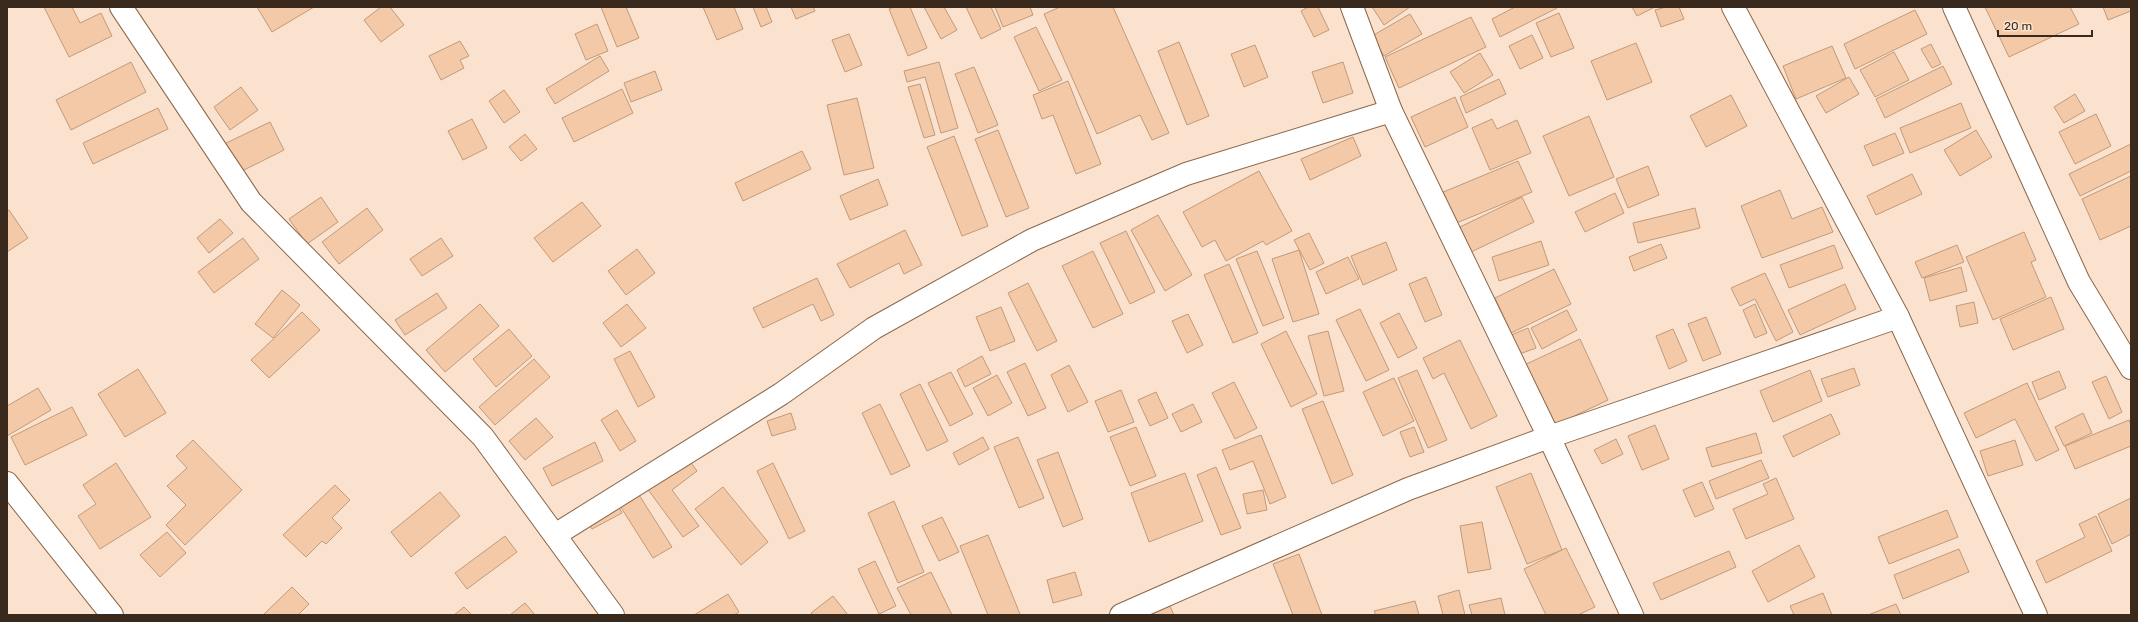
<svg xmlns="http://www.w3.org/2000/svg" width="2138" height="622" viewBox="0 0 2138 622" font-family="Rubik,sans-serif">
  <rect width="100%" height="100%" fill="#fbe2ce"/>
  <g fill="#f4c9a7" stroke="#c19a7a">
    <path d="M44,7H72L80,23L101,13L112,36L69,57Z"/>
    <path d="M257,7H314L272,32Z"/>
    <path d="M381,7H390L404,25L381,42L364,20Z"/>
    <path d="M601,7H626L639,38L617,47Z"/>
    <path d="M703,7H734L743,29L717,40Z"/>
    <path d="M753,7H766L772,22L761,27Z"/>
    <path d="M791,7H813L815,11L796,19Z"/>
    <path d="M894,7H910L927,48L908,56L889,9Z"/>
    <path d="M924,7H944L957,30L941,39Z"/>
    <path d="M966,7H991L1001,29L981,39Z"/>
    <path d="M995,7H1030L1033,15L1003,27Z"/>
    <path d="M1060,7H1113L1169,133L1152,140L1140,115L1097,134L1044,14Z"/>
    <path d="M1308,7H1318L1329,30L1314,37L1301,11Z"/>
    <path d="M1372,7H1410L1384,25Z"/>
    <path d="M1515,7H1556L1557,8L1500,37L1492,19Z"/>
    <path d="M1632,7H1655L1637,16Z"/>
    <path d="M1666,7H1679L1684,19L1661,27L1655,10Z"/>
    <path d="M1985,7H2070L2079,24L2009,57Z"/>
    <path d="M2103,7H2131V11L2108,20Z"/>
    <path d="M1915,10L1927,34L1855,69L1844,44Z"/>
    <path d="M1559,13L1574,48L1551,57L1536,23Z"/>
    <path d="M1410,14L1422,34L1384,56L1372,36Z"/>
    <path d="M1471,17L1486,47L1399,88L1385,57Z"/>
    <path d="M597,24L608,51L586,60L575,34Z"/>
    <path d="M1036,27L1062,80L1039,91L1014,37Z"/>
    <path d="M849,34L862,65L845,72L832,40Z"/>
    <path d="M1532,35L1543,58L1520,69L1509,46Z"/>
    <path d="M460,41L469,56L460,60L464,68L441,80L429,56Z"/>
    <path d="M1179,42L1209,116L1187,125L1158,51Z"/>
    <path d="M1636,43L1652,82L1607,100L1591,61Z"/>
    <path d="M1931,44L1941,64L1932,68L1921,49Z"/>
    <path d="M1255,45L1268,77L1244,87L1231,54Z"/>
    <path d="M1832,46L1846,78L1796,99L1783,66Z"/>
    <path d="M1894,52L1909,80L1875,97L1860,70Z"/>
    <path d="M1480,53L1493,75L1464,93L1450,72Z"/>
    <path d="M600,56L609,71L555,104L546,89Z"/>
    <path d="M131,62L146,92L71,130L56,100Z"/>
    <path d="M939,62L958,128L941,133L925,77L907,82L904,71Z"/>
    <path d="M1343,62L1353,93L1323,103L1312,72Z"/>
    <path d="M1943,66L1952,84L1885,118L1876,99Z"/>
    <path d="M974,67L998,125L978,133L955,74Z"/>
    <path d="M655,71L662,90L631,102L624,83Z"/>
    <path d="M1849,77L1859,94L1826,113L1816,96Z"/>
    <path d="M1499,79L1506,94L1466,113L1460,97Z"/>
    <path d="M1068,81L1101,164L1076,174L1053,115L1042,119L1033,95Z"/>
    <path d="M920,84L935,135L924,138L908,87Z"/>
    <path d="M241,87L258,110L230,130L214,107Z"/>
    <path d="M622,89L633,113L574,142L562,118Z"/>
    <path d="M504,90L520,112L504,123L489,101Z"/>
    <path d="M2075,94L2085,111L2064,123L2054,107Z"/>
    <path d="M1731,95L1747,126L1706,147L1690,116Z"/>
    <path d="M1455,97L1468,127L1425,147L1411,117Z"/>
    <path d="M857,98L874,168L844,175L827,105Z"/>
    <path d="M1961,103L1971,128L1910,153L1900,128Z"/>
    <path d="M158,108L168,129L93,164L83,143Z"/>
    <path d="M2096,114L2111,146L2075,164L2059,132Z"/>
    <path d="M1589,116L1614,177L1569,196L1543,136Z"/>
    <path d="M472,119L487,148L463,160L448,131Z"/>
    <path d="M1492,119L1497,129L1517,120L1531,153L1490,170L1472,128Z"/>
    <path d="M270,122L284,150L234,175L220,146Z"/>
    <path d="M998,130L1029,208L1006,217L975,139Z"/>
    <path d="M1976,130L1992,157L1960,176L1944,150Z"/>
    <path d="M1895,133L1904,153L1873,166L1864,146Z"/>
    <path d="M525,134L537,149L521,161L509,147Z"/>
    <path d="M954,136L988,226L962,236L927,147Z"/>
    <path d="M1353,137L1361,156L1310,180L1301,159Z"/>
    <path d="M2131,144V171L2080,196L2069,174Z"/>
    <path d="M802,151L811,169L743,201L735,183Z"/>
    <path d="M1518,161L1532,192L1454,224L1441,193Z"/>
    <path d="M1648,166L1659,195L1628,208L1616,179Z"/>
    <path d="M1259,171L1292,231L1266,245L1263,241L1226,261L1215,240L1202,247L1183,212Z"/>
    <path d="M1912,174L1922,194L1876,215L1867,196Z"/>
    <path d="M2131,176V226L2100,240L2082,199Z"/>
    <path d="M878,179L888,205L850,220L840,196Z"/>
    <path d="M1780,190L1792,219L1822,207L1833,232L1762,258L1741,206Z"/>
    <path d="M1615,193L1624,213L1585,232L1575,212Z"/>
    <path d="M321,197L338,222L307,244L289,219Z"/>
    <path d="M1522,197L1534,222L1471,252L1460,227Z"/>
    <path d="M582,202L601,226L553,262L534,238Z"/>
    <path d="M367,208L383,230L339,264L322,242Z"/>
    <path d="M1695,208L1700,228L1638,243L1633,223Z"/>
    <path d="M9,210L28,238L7,252V211Z"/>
    <path d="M1158,215L1192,275L1165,291L1131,230Z"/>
    <path d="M220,219L233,233L209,253L197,238Z"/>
    <path d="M905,230L922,265L904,274L899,263L850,288L837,264Z"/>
    <path d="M1126,231L1155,292L1130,304L1100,243Z"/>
    <path d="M2024,232L2036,260L2031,262L2046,297L1993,320L1966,257Z"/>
    <path d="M1309,233L1324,263L1310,270L1294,240Z"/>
    <path d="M243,238L259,259L214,293L198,272Z"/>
    <path d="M441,238L453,256L422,276L410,259Z"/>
    <path d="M1541,241L1549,265L1499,281L1492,257Z"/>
    <path d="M1386,242L1397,270L1363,285L1351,256Z"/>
    <path d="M1661,244L1667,258L1634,271L1629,257Z"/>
    <path d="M1834,245L1843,268L1789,288L1780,265Z"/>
    <path d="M1957,245L1964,262L1922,278L1915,262Z"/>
    <path d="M637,249L655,273L626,295L608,271Z"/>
    <path d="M1299,250L1319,314L1293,322L1272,259Z"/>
    <path d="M1093,251L1123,314L1093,328L1062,266Z"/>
    <path d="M1257,251L1284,318L1263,326L1236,259Z"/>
    <path d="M1348,257L1359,279L1326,294L1316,272Z"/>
    <path d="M1229,264L1258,333L1233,343L1204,275Z"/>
    <path d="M1961,267L1967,291L1930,301L1924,278Z"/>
    <path d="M1554,269L1571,304L1511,333L1495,298Z"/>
    <path d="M1765,273L1793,332L1776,341L1755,299L1740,306L1731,288Z"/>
    <path d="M1426,277L1442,315L1425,322L1409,284Z"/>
    <path d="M817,278L834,315L821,321L813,304L763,328L753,308Z"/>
    <path d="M1028,283L1057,341L1037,351L1008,293Z"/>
    <path d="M1845,284L1856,309L1800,335L1788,310Z"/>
    <path d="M282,290L300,305L273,338L255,324Z"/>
    <path d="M437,293L447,308L405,335L395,320Z"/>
    <path d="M2051,297L2064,329L2013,350L2000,319Z"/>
    <path d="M1974,302L1978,323L1960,327L1956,306Z"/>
    <path d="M480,304L499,326L445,372L426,350Z"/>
    <path d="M627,304L646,328L621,347L603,323Z"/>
    <path d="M1755,304L1767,333L1755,338L1743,310Z"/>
    <path d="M1001,307L1015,341L990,351L976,317Z"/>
    <path d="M1360,309L1389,370L1366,381L1336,320Z"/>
    <path d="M1567,310L1577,330L1542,349L1531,328Z"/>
    <path d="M302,312L320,330L269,378L251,360Z"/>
    <path d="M1399,313L1417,348L1398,358L1380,323Z"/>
    <path d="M1188,314L1203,345L1187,353L1172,321Z"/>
    <path d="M1706,317L1721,354L1703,361L1688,324Z"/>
    <path d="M1528,328L1536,348L1517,355L1509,336Z"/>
    <path d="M509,329L532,356L496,387L473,359Z"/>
    <path d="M1673,329L1687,361L1669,369L1656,336Z"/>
    <path d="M1286,331L1317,394L1291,407L1261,344Z"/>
    <path d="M1328,331L1344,391L1324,396L1308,336Z"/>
    <path d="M1580,339L1608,400L1549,428L1520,367Z"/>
    <path d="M1460,340L1497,416L1471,429L1444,373L1433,379L1423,358Z"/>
    <path d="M630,351L655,397L638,407L614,359Z"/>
    <path d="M982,356L991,374L965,387L957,370Z"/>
    <path d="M534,359L550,377L495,425L479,407Z"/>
    <path d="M1025,363L1046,408L1028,416L1007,372Z"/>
    <path d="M1069,365L1088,402L1068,412L1051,375Z"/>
    <path d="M1854,368L1860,385L1828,397L1821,379Z"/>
    <path d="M138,369L166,413L125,437L98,394Z"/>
    <path d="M1417,370L1447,440L1428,448L1398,378Z"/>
    <path d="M1810,370L1822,401L1773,422L1760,391Z"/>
    <path d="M2059,371L2066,388L2039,400L2032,382Z"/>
    <path d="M951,372L973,414L950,426L928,383Z"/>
    <path d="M997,375L1012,403L988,416L973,388Z"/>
    <path d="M2106,376L2122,412L2109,419L2092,382Z"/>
    <path d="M1394,378L1414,421L1383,436L1363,392Z"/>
    <path d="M1234,382L1257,428L1235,439L1212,393Z"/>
    <path d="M2027,383L2059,450L2036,461L2015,419L1976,438L1964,413Z"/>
    <path d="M920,384L948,441L927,451L900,394Z"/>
    <path d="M38,388L51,410L7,436V406Z"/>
    <path d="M1121,390L1134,422L1108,432L1095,401Z"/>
    <path d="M1156,392L1168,418L1150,426L1138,400Z"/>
    <path d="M1323,401L1353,475L1332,484L1302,409Z"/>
    <path d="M880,404L910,466L891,475L862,413Z"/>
    <path d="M1193,404L1202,422L1181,432L1172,414Z"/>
    <path d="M72,407L87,435L25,465L11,437Z"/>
    <path d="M617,410L636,441L620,451L601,420Z"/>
    <path d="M791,413L796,429L772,436L767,421Z"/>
    <path d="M2083,413L2092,433L2064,446L2055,427Z"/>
    <path d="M1831,414L1840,434L1793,457L1783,436Z"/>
    <path d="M536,418L553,437L525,460L509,441Z"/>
    <path d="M2129,420L2131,425V446L2075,469L2065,446Z"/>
    <path d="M1655,425L1669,459L1642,470L1628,436Z"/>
    <path d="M1136,427L1156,476L1130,486L1110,437Z"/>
    <path d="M1414,427L1424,452L1410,457L1400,432Z"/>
    <path d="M1756,433L1762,453L1712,467L1706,448Z"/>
    <path d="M1261,435L1286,497L1270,504L1253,461L1230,470L1222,450Z"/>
    <path d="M983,437L989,449L959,465L953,453Z"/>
    <path d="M1018,437L1044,498L1019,508L994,447Z"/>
    <path d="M1616,439L1623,454L1602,464L1594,450Z"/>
    <path d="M193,440L242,490L185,545L166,525L186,505L167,486L187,468L176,456Z"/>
    <path d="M2015,440L2023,465L1988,476L1980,451Z"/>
    <path d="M595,442L603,461L552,486L543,468Z"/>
    <path d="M1058,452L1083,519L1063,527L1037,460Z"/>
    <path d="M687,457L697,471L672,490L699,526L683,537L646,487Z"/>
    <path d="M1761,460L1769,478L1716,499L1709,481Z"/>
    <path d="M116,463L151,517L100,549L78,516L96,504L83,485Z"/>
    <path d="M773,463L805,531L789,539L757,471Z"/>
    <path d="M1216,467L1241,528L1221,535L1197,475Z"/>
    <path d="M1185,473L1203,521L1149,542L1131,493Z"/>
    <path d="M1531,473L1562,550L1527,564L1496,487Z"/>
    <path d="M1776,478L1794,519L1746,539L1733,509L1768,494L1763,484Z"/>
    <path d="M1702,482L1714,509L1695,517L1683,490Z"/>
    <path d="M335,485L350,500L332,518L342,528L326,544L322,541L306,557L283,535Z"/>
    <path d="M634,487L672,547L653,558L615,498Z"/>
    <path d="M723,487L768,542L741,565L695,509Z"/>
    <path d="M1263,490L1267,510L1247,514L1243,494Z"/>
    <path d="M440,492L460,516L411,557L391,532Z"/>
    <path d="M614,498L622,513L592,529L583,514Z"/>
    <path d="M2131,498V534L2112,544L2098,514Z"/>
    <path d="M894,501L924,572L898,583L868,513Z"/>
    <path d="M1947,510L1958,537L1889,564L1878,537Z"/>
    <path d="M2096,516L2112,551L2046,583L2036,561L2085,537L2079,524Z"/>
    <path d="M942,517L959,552L939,561L922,526Z"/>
    <path d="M1482,522L1491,569L1468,573L1460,526Z"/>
    <path d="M167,532L186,553L160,577L140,555Z"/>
    <path d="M988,535L1020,614L1018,615H988L960,546Z"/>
    <path d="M505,536L517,552L467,589L455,573Z"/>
    <path d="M1799,545L1815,577L1768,602L1752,571Z"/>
    <path d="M1566,548L1595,607L1578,615H1546L1524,569Z"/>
    <path d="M1959,549L1969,572L1903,599L1894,575Z"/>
    <path d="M1729,551L1736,567L1661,600L1653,583Z"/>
    <path d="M1299,554L1322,615H1293L1273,564Z"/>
    <path d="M875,561L896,606L879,614L858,569Z"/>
    <path d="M931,572L952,615H911L897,588Z"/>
    <path d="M1075,572L1082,595L1053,603L1047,580Z"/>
    <path d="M292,587L309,604L298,615H263Z"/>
    <path d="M1459,590L1465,615H1443L1438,596Z"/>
    <path d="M1823,593L1832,615H1794L1790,606Z"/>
    <path d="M728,594L739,612L734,615H694Z"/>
    <path d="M833,596L848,615H813L811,613Z"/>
    <path d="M1501,598L1505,615H1472L1469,605Z"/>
    <path d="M1415,601L1419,615H1376L1374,611Z"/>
    <path d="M525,603L535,615H510Z"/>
    <path d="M1896,604L1901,615H1868Z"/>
    <path d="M1170,606L1174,615H1150Z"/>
    <path d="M464,607L472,615H454Z"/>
  </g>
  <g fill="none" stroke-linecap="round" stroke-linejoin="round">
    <defs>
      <g id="minor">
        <path d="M121,7L251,202L483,437L613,615"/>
        <path d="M1352,7L1391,111L1549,437L1632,615"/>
        <path d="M1733,7L1898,317L2036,615"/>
        <path d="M1954,7L2079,282L2131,368"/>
        <path d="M7,483L112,615"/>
        <path d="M555,535L781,394L874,328L1032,240L1186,174L1391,111"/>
        <path d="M1121,615L1408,489L1549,437L1898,317"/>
      </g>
    </defs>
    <use href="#minor" stroke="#8c6749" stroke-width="24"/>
    <use href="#minor" stroke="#fff" stroke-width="22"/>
  </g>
  <rect width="2138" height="622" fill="none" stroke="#392a1d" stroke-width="16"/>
  <path d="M1998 30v6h94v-6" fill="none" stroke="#392a1d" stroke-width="2"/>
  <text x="2004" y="30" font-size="12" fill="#392a1d" stroke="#fbe2ce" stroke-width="3" paint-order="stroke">20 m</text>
</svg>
